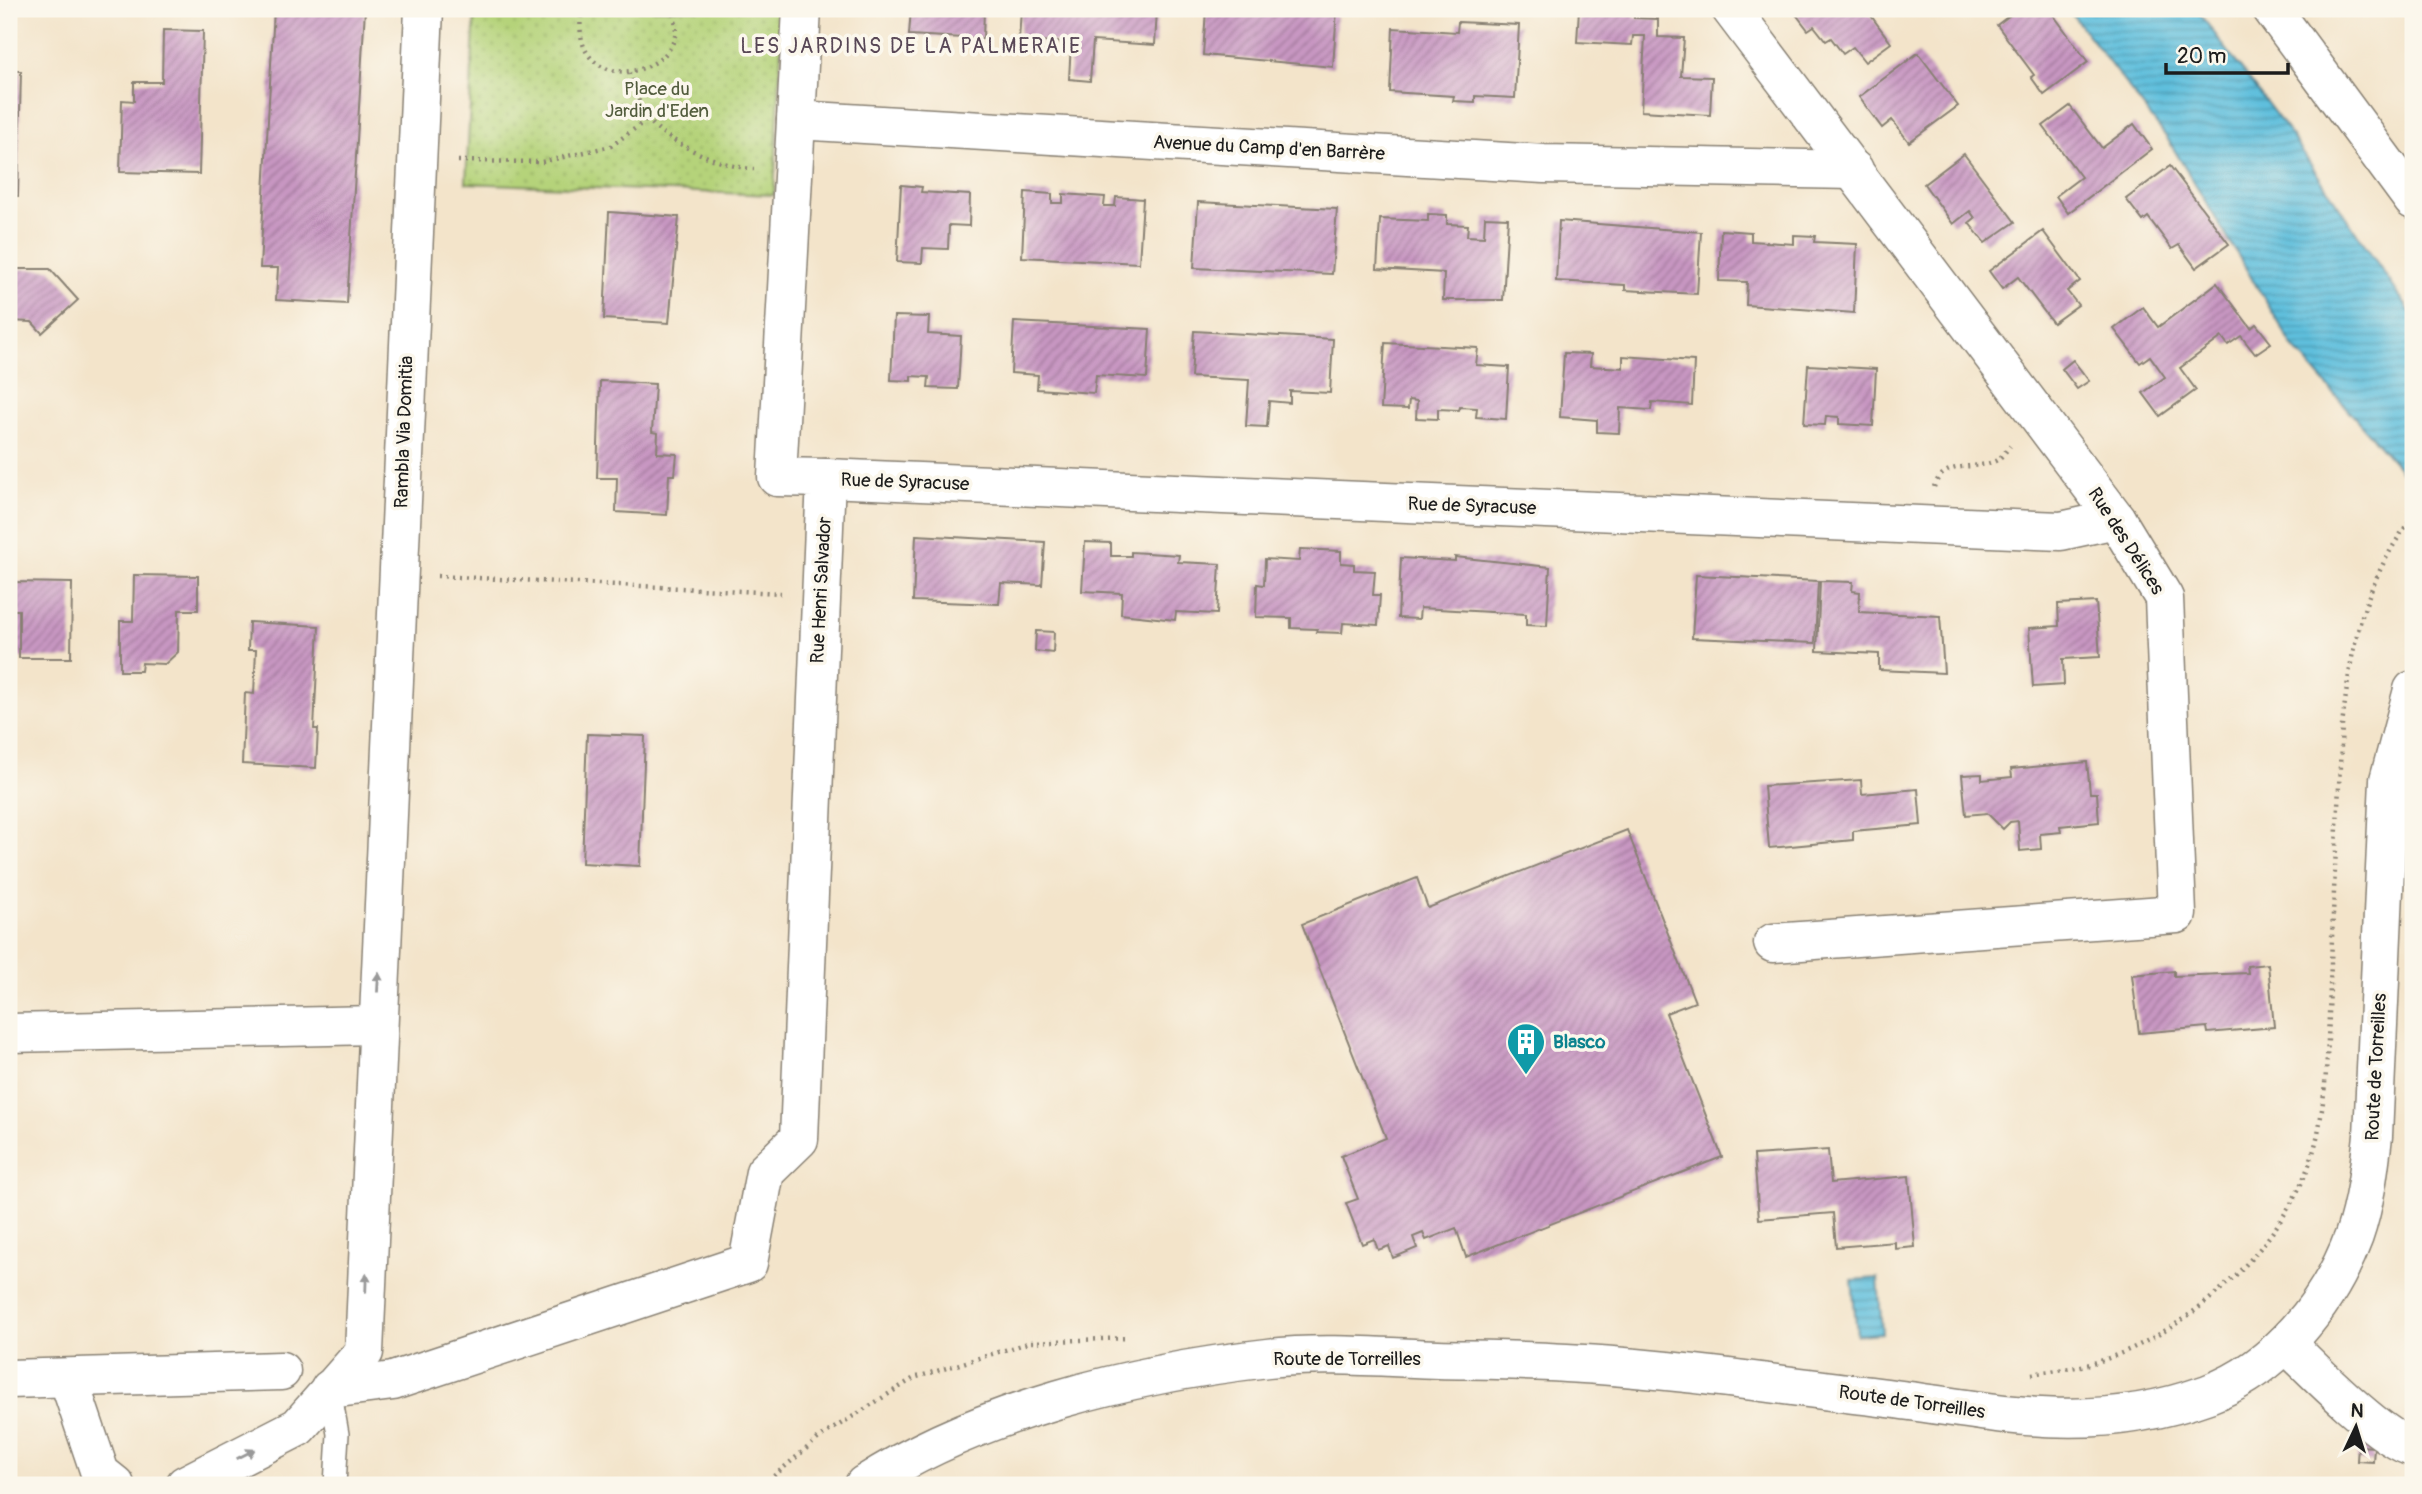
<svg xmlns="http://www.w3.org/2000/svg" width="2422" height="1494" viewBox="0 0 2422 1494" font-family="Pangolin,sans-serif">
  <defs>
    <pattern id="park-dots" width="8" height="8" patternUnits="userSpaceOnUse" patternTransform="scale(1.75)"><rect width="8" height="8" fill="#b5d37a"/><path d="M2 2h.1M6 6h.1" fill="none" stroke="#9bb569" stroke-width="1.8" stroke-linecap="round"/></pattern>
    <pattern id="water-rules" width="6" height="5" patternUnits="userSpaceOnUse" patternTransform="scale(1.75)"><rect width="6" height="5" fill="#5ebfdd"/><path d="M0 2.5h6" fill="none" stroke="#4d9ab2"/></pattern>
    <pattern id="building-hatch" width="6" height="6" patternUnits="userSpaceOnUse" patternTransform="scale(1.75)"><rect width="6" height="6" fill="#c897c2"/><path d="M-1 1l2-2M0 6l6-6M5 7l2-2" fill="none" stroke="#a27a9d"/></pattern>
  </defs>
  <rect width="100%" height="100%" fill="#fbf7ec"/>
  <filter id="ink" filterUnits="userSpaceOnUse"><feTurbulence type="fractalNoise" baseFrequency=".0143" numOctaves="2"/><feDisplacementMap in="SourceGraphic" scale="14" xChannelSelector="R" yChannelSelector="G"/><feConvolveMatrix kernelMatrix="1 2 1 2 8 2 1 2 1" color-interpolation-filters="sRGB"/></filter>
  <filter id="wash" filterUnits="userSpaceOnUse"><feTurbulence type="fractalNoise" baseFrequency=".00686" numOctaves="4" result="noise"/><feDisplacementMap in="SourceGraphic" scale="28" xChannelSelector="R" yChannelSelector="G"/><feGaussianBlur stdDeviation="1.57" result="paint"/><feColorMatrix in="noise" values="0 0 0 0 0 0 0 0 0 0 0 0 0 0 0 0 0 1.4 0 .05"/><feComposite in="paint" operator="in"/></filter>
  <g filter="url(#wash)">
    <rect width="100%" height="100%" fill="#f3e4ca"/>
    <path fill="url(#park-dots)" stroke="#68784b" stroke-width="2" d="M475,9H783L774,195L466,183Z"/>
    <g fill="url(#water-rules)" stroke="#3d6e7c" stroke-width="2">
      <path d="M2068,9H2196L2288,131L2413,316V484L2294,348L2167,138Z"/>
      <path d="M1878,1278L1882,1333L1857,1335L1852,1280Z"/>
    </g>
    <g id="blocks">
      <g fill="url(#building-hatch)">
        <path d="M274,9H365L347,304L276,300L278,268H260Z"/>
        <path d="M911,9H984L983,39L909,35Z"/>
        <path d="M1021,9H1157L1155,45L1093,41L1090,81L1069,79L1071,43L1019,40Z"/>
        <path d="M1206,9H1337L1333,67L1203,55Z"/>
        <path d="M1579,9H1634V18L1658,19V37L1684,38L1681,76L1712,77L1710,115L1641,111L1645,36H1633L1632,45L1577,42Z"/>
        <path d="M1792,9H1866L1891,43L1865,62L1853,47L1843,54L1831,38L1826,41L1814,26L1808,30Z"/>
        <path d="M2018,9H2049L2088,62L2044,95L2031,77L2034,75L1997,25Z"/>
        <path d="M1458,22L1519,25L1515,98L1475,96V102L1453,101L1454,96L1390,92L1393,28L1457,32Z"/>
        <path d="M163,30L203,31L199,174L120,172L122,100L134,101V82H162Z"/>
        <path d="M1918,53L1958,106L1909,142L1892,120L1882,128L1859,97Z"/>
        <path d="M9,71H21L18,196H9Z"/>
        <path d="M2070,106L2102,148L2134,124L2152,149L2068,213L2056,196L2081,177L2043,126Z"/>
        <path d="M1964,154L2015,222L1985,243L1969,223L1975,218L1970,211L1953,224L1924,184Z"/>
        <path d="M2170,166L2229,244L2196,268L2179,245L2172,249L2148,217L2143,221L2126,199Z"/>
        <path d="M901,185L922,187L921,192L970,195L969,226L949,225L948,249L923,248L922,263L897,262Z"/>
        <path d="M1025,192L1052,194V203H1063V194L1105,197L1104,206H1115L1116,197L1143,199L1139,263L1022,257Z"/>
        <path d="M1198,202L1337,209L1332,274L1194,268Z"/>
        <path d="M609,212L679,217L669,323L604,319Z"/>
        <path d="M1428,214L1447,215V224L1468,225L1467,236L1484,237L1485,217L1508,218L1503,300H1443L1444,273L1377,269L1380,219L1428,221Z"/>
        <path d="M1559,221L1701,232L1697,294L1625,290V285L1556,281Z"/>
        <path d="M1721,230L1751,232V241L1794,244V235L1815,236L1814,242L1857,244L1854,313L1746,305L1747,282L1719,281Z"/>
        <path d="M2043,231L2080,281L2067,291L2078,305L2053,323L2018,277L2002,289L1989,271Z"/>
        <path d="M9,269H50L78,300L42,333L32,322L9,321Z"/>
        <path d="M2217,283L2251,328L2256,324L2271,343L2255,354L2241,336L2228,345L2222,337L2180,368L2196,390L2160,416L2143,393L2165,377L2150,356L2140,363L2114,329L2143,307L2158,327Z"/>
        <path d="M894,316L929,317L928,334L961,336L958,389L928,388L929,377L911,376V381L891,380Z"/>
        <path d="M1014,322L1150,329L1147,378L1096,375L1094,393L1037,389L1038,375L1011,373Z"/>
        <path d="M1194,331L1333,339L1330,393L1290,391V403L1269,401L1267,427L1246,426L1249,380L1191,377Z"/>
        <path d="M1385,343L1478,348L1476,365L1509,367L1506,419L1476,417L1477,408L1460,407L1459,410L1438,409V419L1416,418L1417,401L1409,400L1408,409L1381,408Z"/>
        <path d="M1564,353L1591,354L1590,366L1623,368V356L1694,361L1692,405L1652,402L1651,410L1620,408L1619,433L1597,432V420L1560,417Z"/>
        <path d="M2073,360L2089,381L2077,389L2062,369Z"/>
        <path d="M1808,365L1876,369L1873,426L1839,424V417L1826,416L1825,425L1804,424Z"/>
        <path d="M600,381L655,384L652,432L658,433L657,453L677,454L675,475H669L667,515L616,512L617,478H597Z"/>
        <path d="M916,535L1045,542L1042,585L1001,583L999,604L913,601Z"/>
        <path d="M1085,542L1111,543V556H1131V552L1179,555L1178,562L1220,564L1217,614L1176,612L1175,620L1121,614L1122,593L1082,591Z"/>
        <path d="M1300,549L1341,551V563L1354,564V570L1375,571L1373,595H1380L1378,625L1343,623L1342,633L1316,632L1317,629L1291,628V618L1256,617L1257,584L1264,585L1265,559L1299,561Z"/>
        <path d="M1455,557L1550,567L1547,626L1526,625V614L1420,608L1419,619L1398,618L1401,558L1455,561Z"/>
        <path d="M134,575L198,576V610H179L178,652L165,664L142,663L141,671H120V621H133Z"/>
        <path d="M1696,575L1818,581L1815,643L1692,638Z"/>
        <path d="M1820,581L1853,582L1852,591L1860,592L1859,612L1940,616L1944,673L1879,670V654L1817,651Z"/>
        <path d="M9,582L72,583L71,658H19V610H9Z"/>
        <path d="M2096,602L2100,657L2063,659L2064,685L2033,687L2029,628L2059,626L2058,604Z"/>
        <path d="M249,622L319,626L314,729H318L316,768L242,764L245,693L254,694L256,650H248Z"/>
        <path d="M1036,631L1054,632L1053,653L1035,651Z"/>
        <path d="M587,734L645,736L640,866L582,863Z"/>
        <path d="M2087,762L2090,793H2097L2099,822L2060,826L2061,832L2040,834L2041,849L2020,851L2018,821L2010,822L2003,829L1987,813L1966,815L1962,775L1982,774V780L2012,777L2011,769Z"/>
        <path d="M1861,780L1862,794L1918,789L1921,825L1853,831V840L1769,848L1764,786Z"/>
        <path d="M1627,830L1695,1002L1666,1013L1722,1157L1466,1257L1456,1228L1426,1240L1423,1233L1413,1237L1417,1248L1393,1258L1389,1246L1378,1250L1374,1239L1362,1244L1346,1203L1358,1199L1341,1156L1386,1138L1302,924L1417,878L1428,908Z"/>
        <path d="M2268,964L2274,1027L2208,1033L2207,1027L2139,1033L2132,975L2174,971V976L2248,973L2247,966Z"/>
        <path d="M1828,1150L1831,1183L1909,1176L1915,1247L1895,1249V1242L1836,1247L1833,1213L1759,1219L1754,1155Z"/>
        <path d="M2358,1446L2374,1447L2373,1462L2357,1461Z"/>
      </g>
    </g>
  </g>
  <g filter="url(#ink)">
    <use href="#blocks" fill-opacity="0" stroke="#888073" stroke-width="2"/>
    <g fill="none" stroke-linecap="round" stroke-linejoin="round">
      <defs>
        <path id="service" d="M330,1389L338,1434L335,1485"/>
        <g id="minor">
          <path d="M802,9L796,120L1544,164L1854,170"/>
          <path d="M1731,9L2116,519L2164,598L2177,914L1773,943"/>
          <path d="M826,478L2061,531L2116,519"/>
          <path d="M9,1033L376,1025"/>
          <path d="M2286,1343C2311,1368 2382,1440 2413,1447"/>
          <path d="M68,1378L100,1473L115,1485"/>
          <path d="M9,1379L281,1371"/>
          <path d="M330,1389L393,1381L748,1263L765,1172L799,1139L826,478L777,477L796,120"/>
          <path d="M185,1485L298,1427L364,1352L424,9"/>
        </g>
        <path id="tertiary" d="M2272,9L2413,200"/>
        <path id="secondary" d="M864,1485C977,1411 1134,1373 1268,1358C1323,1352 1382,1357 1438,1359C1481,1360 1523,1360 1566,1363C1665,1368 1765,1383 1863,1395C1988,1409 2083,1439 2208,1394C2277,1368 2329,1304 2354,1236C2365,1204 2369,1170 2373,1136L2389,780L2413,690"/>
      </defs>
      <use href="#service" stroke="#888073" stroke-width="24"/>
      <use href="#minor" stroke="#888073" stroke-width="41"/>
      <use href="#tertiary" stroke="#888073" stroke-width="41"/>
      <use href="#secondary" stroke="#888073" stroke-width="41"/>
      <g stroke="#888073" stroke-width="4.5" stroke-dasharray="2 5" stroke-linecap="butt">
        <path d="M582,9C564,108 703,75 671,9"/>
        <path d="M629,73C635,87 639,107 648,119C665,142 725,168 754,169"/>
        <path d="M458,161L542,162L611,146L648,119"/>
        <path d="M1934,487C1943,460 1972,470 1993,462C2000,460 2006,451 2010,446"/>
        <path d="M437,576L781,593"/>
        <path d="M2032,1374C2054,1370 2079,1368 2100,1361C2195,1330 2294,1238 2317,1138C2329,1081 2328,1022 2331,964C2334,885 2338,805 2342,726C2352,642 2362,586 2413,516"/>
        <path d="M763,1485L820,1437L914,1378L1031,1342L1128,1338"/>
      </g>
      <use href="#service" stroke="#fff" stroke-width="21"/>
      <use href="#minor" stroke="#fff" stroke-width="38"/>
      <use href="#tertiary" stroke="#fff" stroke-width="38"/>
      <use href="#secondary" stroke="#fff" stroke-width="38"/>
    </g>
    <defs><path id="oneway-solid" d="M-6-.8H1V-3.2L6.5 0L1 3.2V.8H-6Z" transform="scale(1.75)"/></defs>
    <g fill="#999">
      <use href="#oneway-solid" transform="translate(378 982) rotate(-87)"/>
      <use href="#oneway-solid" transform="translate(366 1283) rotate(-88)"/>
      <use href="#oneway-solid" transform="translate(246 1454) rotate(-27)"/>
    </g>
  </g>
  <defs>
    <symbol id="building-pin" viewBox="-11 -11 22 30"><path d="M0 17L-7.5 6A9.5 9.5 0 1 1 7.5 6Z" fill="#0f9aa8" stroke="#fbf7ec"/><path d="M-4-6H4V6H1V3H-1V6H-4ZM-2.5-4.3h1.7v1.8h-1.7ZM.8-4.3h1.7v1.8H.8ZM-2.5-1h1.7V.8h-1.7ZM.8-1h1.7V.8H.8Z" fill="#fff"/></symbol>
  </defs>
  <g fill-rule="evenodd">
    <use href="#building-pin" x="1504" y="1020" width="44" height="60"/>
  </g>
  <g text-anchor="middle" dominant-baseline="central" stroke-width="7" stroke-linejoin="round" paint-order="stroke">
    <g font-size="19" fill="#525c3d" stroke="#fbf7ec">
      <text x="657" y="89">Place du<tspan x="657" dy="22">Jardin d'Eden</tspan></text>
    </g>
    <g font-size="19" fill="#1c1c1c" stroke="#fbf7ec">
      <text transform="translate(1269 148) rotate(3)">Avenue du Camp d'en Barrère</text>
      <text transform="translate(404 432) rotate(-88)">Rambla Via Domitia</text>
      <text transform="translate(905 482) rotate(2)">Rue de Syracuse</text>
      <text transform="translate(1472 506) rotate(2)">Rue de Syracuse</text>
      <text transform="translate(2126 541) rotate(57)">Rue des Délices</text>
      <text transform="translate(821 590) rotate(-87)">Rue Henri Salvador</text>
      <text transform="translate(2376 1067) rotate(-87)">Route de Torreilles</text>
      <text x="1347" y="1359">Route de Torreilles</text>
      <text transform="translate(1912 1402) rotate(8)">Route de Torreilles</text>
    </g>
    <g font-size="19" font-weight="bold" fill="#0d838f" stroke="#fbf7ec" text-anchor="start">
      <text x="1553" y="1042">Blasco</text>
    </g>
    <g font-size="21" letter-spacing="2" fill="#584756" stroke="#fbf7ec">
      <text x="911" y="46">LES JARDINS DE LA PALMERAIE</text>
    </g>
  </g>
  <rect width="2422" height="1494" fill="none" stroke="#fbf7ec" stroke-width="35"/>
  <g transform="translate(2356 1427) rotate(4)" stroke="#fbf7ec" stroke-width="5" paint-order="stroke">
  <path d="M0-5L12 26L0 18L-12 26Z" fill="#1c1c1c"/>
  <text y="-10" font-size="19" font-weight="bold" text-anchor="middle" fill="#1c1c1c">N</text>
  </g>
  <path d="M2166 63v10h122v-10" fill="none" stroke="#1c1c1c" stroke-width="3.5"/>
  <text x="2177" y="63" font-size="21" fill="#1c1c1c" stroke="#fbf7ec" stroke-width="5" paint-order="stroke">20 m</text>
</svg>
